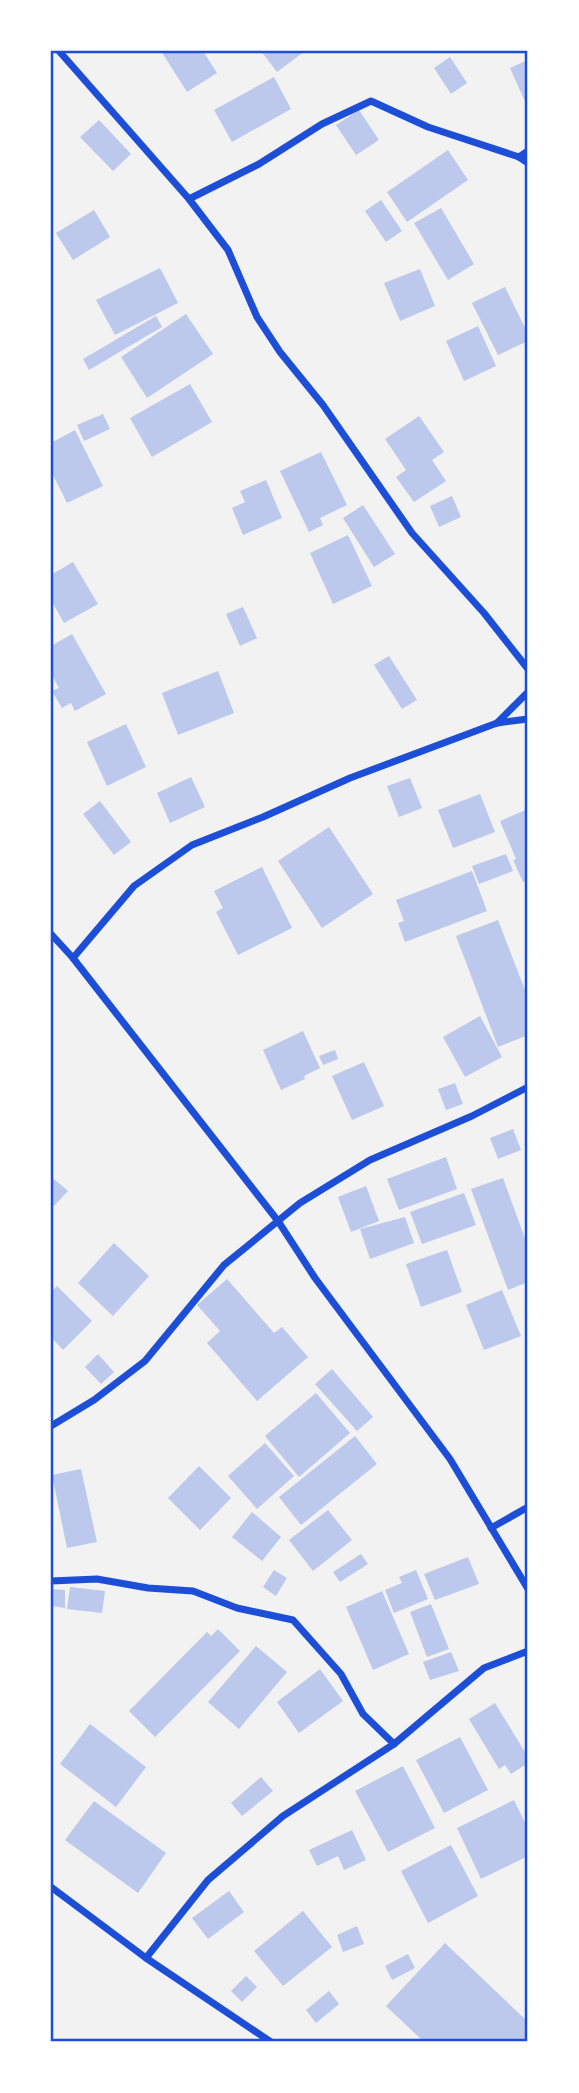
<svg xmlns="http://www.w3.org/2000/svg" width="579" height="2093" viewBox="0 0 579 2093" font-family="Bitter,serif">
  <rect width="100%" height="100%" fill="#f2f2f2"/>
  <g fill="#bdc9ec">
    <path d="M161,51H203L217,73L187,92Z"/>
    <path d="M261,51H305L277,72Z"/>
    <path d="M450,57L467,83L451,94L434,68Z"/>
    <path d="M528,60V108L510,68Z"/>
    <path d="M274,77L291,109L232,142L214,110Z"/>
    <path d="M359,110L379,140L356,155L336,125Z"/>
    <path d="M99,120L131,154L113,171L80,137Z"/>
    <path d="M448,150L468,180L407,222L387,192Z"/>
    <path d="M381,200L402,231L386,242L365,211Z"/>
    <path d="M441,208L474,264L448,280L414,223Z"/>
    <path d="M94,210L110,237L73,260L56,233Z"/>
    <path d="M160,268L178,303L115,335L96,300Z"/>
    <path d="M420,269L435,306L400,321L384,283Z"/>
    <path d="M505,287L528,334V341L498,355L472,303Z"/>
    <path d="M186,314L213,354L147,398L121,357Z"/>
    <path d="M156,316L162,327L89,370L83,359Z"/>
    <path d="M478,326L496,366L464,381L446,341Z"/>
    <path d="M190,384L212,422L152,457L130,418Z"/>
    <path d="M103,414L110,429L84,441L77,425Z"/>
    <path d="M419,416L444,452L432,460L446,481L414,502L396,477L406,470L385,439Z"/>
    <path d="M75,430L103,486L67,503L51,471V443Z"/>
    <path d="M321,452L347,505L320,518L323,525L309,532L280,471Z"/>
    <path d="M266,480L282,518L243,535L232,508L245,502L240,491Z"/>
    <path d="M452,496L461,517L439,527L430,506Z"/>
    <path d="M363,505L395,554L374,567L343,518Z"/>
    <path d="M348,535L372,586L333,604L310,553Z"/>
    <path d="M73,562L98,604L64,623L51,600V575Z"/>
    <path d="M243,607L257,638L240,646L226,614Z"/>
    <path d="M72,634L106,694L75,711L71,703L62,708L52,691L59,688L51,673V646Z"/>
    <path d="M389,656L417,700L402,709L374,665Z"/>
    <path d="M218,671L234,713L178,735L162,693Z"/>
    <path d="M126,724L146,767L107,786L87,742Z"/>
    <path d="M191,777L205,807L170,823L157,793Z"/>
    <path d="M410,778L422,808L399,817L387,786Z"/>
    <path d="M480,794L495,832L453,848L438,810Z"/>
    <path d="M100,801L131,842L114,855L83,814Z"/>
    <path d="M528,809V880L523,882L513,860L516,859L500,821Z"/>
    <path d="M329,827L373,894L322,928L278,861Z"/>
    <path d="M506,854L513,871L479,884L472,866Z"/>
    <path d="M262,867L292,928L238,955L216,912L223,908L214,891Z"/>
    <path d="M472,871L487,911L405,942L398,923L404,921L396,900Z"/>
    <path d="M498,920L528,998V1035L498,1047L456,936Z"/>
    <path d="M480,1016L502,1057L465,1077L443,1037Z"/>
    <path d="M303,1031L320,1068L304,1076L305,1079L281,1090L263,1050Z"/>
    <path d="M335,1050L338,1059L323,1065L319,1056Z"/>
    <path d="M364,1062L384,1106L352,1120L332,1076Z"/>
    <path d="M455,1083L463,1104L446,1110L438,1089Z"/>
    <path d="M513,1129L521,1150L498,1159L490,1138Z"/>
    <path d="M446,1157L457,1189L399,1210L387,1179Z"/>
    <path d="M503,1178L528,1247V1282L508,1290L471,1189Z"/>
    <path d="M54,1179L68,1191L51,1209V1182Z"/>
    <path d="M366,1186L379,1221L351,1232L338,1197Z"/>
    <path d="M464,1193L476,1225L422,1244L410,1212Z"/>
    <path d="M405,1217L414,1243L370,1259L360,1229Z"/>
    <path d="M114,1243L149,1276L113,1316L78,1283Z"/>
    <path d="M447,1250L462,1292L421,1307L406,1264Z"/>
    <path d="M227,1279L274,1333L282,1327L308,1357L257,1401L207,1343L220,1331L197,1305Z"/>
    <path d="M57,1286L92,1321L63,1350L51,1337V1292Z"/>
    <path d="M502,1290L521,1336L484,1350L466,1305Z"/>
    <path d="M98,1354L114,1372L101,1384L85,1367Z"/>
    <path d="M332,1369L373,1417L357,1431L315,1384Z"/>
    <path d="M316,1393L350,1433L299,1477L265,1436Z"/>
    <path d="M355,1436L377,1464L301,1525L279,1497Z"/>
    <path d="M265,1443L294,1476L257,1509L228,1476Z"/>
    <path d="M199,1466L231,1498L200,1530L168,1498Z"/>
    <path d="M81,1469L97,1542L67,1548L52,1475Z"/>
    <path d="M328,1510L352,1540L313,1571L289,1540Z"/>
    <path d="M252,1512L281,1537L262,1561L232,1537Z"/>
    <path d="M361,1554L368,1564L340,1582L333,1572Z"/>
    <path d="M468,1557L479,1584L435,1600L424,1574Z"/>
    <path d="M274,1570L287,1578L276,1596L263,1587Z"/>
    <path d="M416,1570L428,1599L394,1613L385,1590L402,1583L399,1577Z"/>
    <path d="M70,1587L105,1591L102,1613L67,1609Z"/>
    <path d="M51,1589L65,1590V1608L51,1606Z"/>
    <path d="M382,1591L409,1654L373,1670L346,1607Z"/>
    <path d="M431,1604L449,1649L427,1657L410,1612Z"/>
    <path d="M218,1629L240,1651L155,1737L129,1711L207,1632L211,1636Z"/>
    <path d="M256,1646L287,1672L239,1729L208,1702Z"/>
    <path d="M451,1652L459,1671L430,1680L423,1662Z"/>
    <path d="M320,1669L343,1701L299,1733L277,1702Z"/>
    <path d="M495,1703L528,1757V1763L511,1774L505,1765L499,1769L469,1719Z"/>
    <path d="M90,1724L146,1767L116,1807L60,1764Z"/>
    <path d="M460,1737L488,1790L444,1813L416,1760Z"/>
    <path d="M403,1766L435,1828L388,1852L355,1791Z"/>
    <path d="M261,1777L273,1791L242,1816L231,1803Z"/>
    <path d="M514,1800L528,1829V1856L481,1879L457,1828Z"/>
    <path d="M94,1801L166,1853L138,1893L65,1840Z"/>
    <path d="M352,1830L366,1860L344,1870L338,1856L317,1866L309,1850Z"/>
    <path d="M451,1845L478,1896L428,1923L401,1871Z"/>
    <path d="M229,1891L244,1912L208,1939L192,1918Z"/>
    <path d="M303,1911L332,1947L283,1986L254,1951Z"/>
    <path d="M357,1926L364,1944L343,1952L337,1935Z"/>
    <path d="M445,1943L528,2022V2037L523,2042H424L386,2006Z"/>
    <path d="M408,1954L415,1968L392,1980L385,1966Z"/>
    <path d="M246,1976L257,1987L242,2002L231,1991Z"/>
    <path d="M329,1991L339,2004L316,2023L306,2010Z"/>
  </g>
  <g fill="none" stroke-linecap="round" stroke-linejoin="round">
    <g stroke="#1d4ed8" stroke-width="7">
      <path d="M59,51L189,199L228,250L257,317L280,352L323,405L412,533L484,613L528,669"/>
      <path d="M519,157L528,151"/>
      <path d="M189,199L259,164L322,124L371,101L428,127L519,157L528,163"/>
      <path d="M497,723L528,692"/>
      <path d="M51,934L73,958L278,1221L315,1278L450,1459L528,1589"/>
      <path d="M73,958L134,886L192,845L263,817L350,778L497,723L528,719"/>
      <path d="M51,1426L94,1400L145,1361L224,1265L300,1203L370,1160L472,1116L528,1087"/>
      <path d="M491,1528L528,1507"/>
      <path d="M51,1581L97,1579L148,1588L193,1591L237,1608L293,1620L341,1674L363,1714L394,1744"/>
      <path d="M51,1887L146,1958L271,2042"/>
      <path d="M146,1958L208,1880L283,1816L394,1744L484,1668L528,1651"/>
    </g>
  </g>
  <rect width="579" height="2093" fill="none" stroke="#ffffff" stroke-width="105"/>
  <rect x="52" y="52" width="474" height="1988" fill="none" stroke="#1d4ed8" stroke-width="2.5"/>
</svg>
